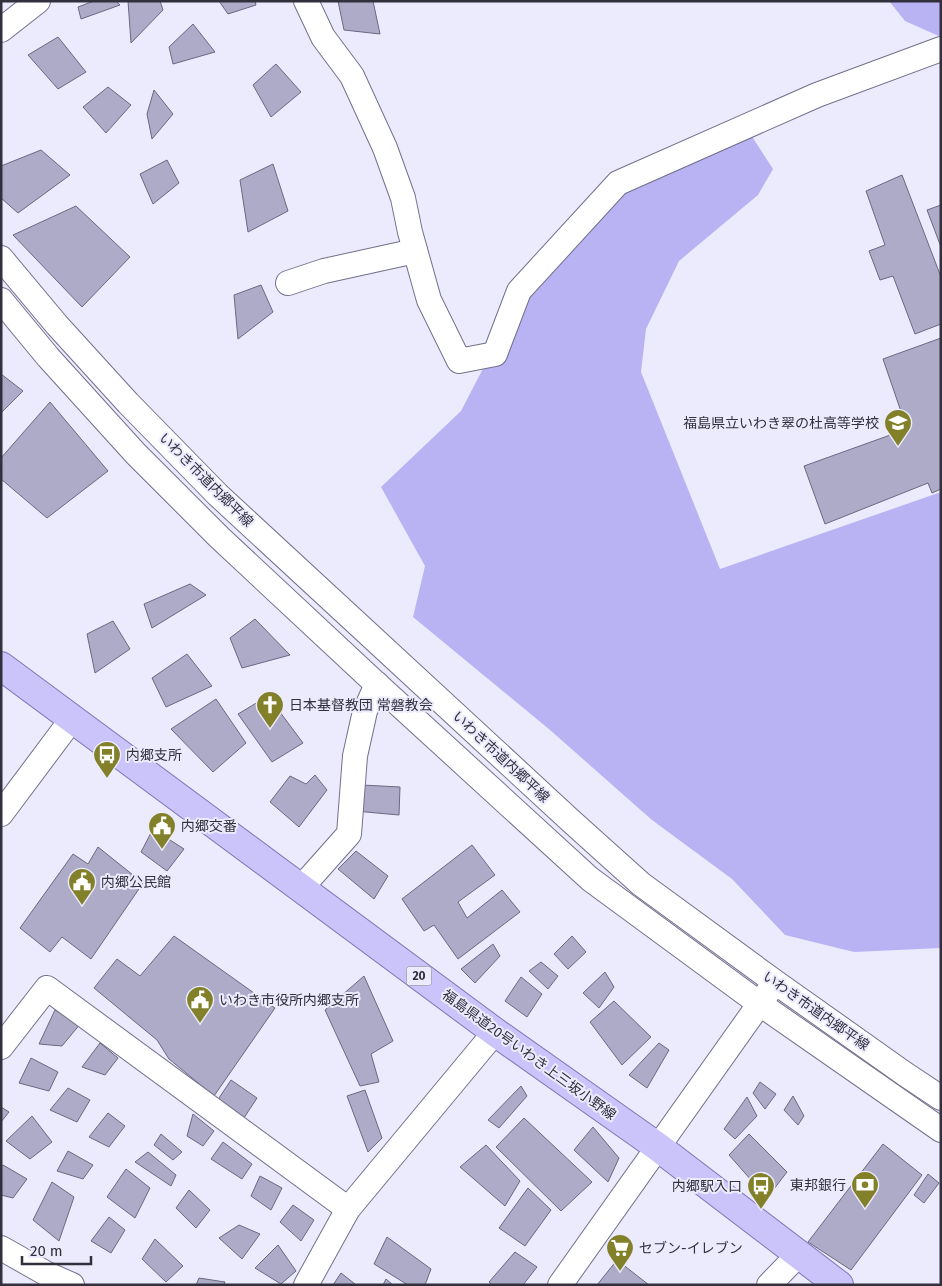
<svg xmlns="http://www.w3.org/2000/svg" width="942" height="1286" viewBox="0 0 942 1286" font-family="'Fira Sans','Noto Sans JP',sans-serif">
  <rect width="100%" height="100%" fill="#ecebfe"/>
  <g fill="#b9b3f4">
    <path d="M889,1H941V37L905,21Z"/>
    <path d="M751,135L773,169L758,195L679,261L646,329L641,372L720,569L941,492V948L854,952L785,935L732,879L652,820L550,730L413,617L425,566L381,487L461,411L517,303L608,200Z"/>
  </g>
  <g fill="#adabc8" stroke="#6a6882">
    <path d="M94,1H116L120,5L81,19L78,7Z"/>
    <path d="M128,1H160L163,10L131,43Z"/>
    <path d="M219,1H255L256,5L228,14Z"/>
    <path d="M338,1H373L380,34L344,30Z"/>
    <path d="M193,24L215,52L173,64L169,47Z"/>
    <path d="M58,37L86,72L58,89L28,55Z"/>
    <path d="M276,64L301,92L271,117L253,85Z"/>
    <path d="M108,87L131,105L106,133L83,107Z"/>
    <path d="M154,90L173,114L152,139L147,114Z"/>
    <path d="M41,150L70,175L18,213L1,198V166Z"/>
    <path d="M167,160L179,183L153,204L140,174Z"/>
    <path d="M273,164L288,211L248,232L240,180Z"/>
    <path d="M902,175L941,277V324L915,334L893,276L880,280L869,251L885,245L866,191Z"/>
    <path d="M941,205V247L927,210Z"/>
    <path d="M76,206L130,257L82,307L13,235Z"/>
    <path d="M261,285L273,312L238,339L234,295Z"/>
    <path d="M941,338V489L932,493L928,483L825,524L804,466L907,429L883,359Z"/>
    <path d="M1,374L23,391L1,413Z"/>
    <path d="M50,402L108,471L47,518L1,479V458Z"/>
    <path d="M190,584L206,595L152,628L144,604Z"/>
    <path d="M255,619L290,655L242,668L230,638Z"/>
    <path d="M113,621L130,649L95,673L87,634Z"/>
    <path d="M187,654L212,686L166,707L152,678Z"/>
    <path d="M268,696L303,743L272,762L238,714Z"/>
    <path d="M216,699L246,743L213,772L171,729Z"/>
    <path d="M315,775L327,790L299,827L270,802L290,776L306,784Z"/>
    <path d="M362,785L400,787L399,815L355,811Z"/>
    <path d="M153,829L184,849L167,871L141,852Z"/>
    <path d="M472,845L495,875L458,902L467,918L502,890L520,912L458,959L434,925L424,931L402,899Z"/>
    <path d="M98,847L143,883L91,959L62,937L50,952L20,928L73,854L88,864Z"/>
    <path d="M356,851L388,876L374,899L338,869Z"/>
    <path d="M174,936L275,1008L214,1096L169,1059L157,1040L94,988L117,959L140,976Z"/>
    <path d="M572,936L586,952L568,969L554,954Z"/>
    <path d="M493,944L500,956L475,983L461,969Z"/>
    <path d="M541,962L558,976L548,989L529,971Z"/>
    <path d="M605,972L614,987L599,1008L583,993Z"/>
    <path d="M364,976L393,1041L371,1054L379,1082L360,1086L325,1010Z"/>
    <path d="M521,977L542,994L527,1017L505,1001Z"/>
    <path d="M614,1001L651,1037L622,1065L590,1022Z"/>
    <path d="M55,1010L81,1023L62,1046L39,1044Z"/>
    <path d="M100,1043L118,1058L105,1075L82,1067Z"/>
    <path d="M659,1043L669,1050L647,1088L629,1075Z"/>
    <path d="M31,1058L58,1072L49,1091L19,1083Z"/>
    <path d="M231,1080L257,1098L240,1124L215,1104Z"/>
    <path d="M760,1082L776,1094L765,1109L753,1093Z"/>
    <path d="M521,1086L527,1096L499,1128L488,1120Z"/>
    <path d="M68,1088L90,1100L77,1122L50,1110Z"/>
    <path d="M365,1090L382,1138L368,1152L347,1096Z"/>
    <path d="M793,1096L804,1116L798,1125L784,1110Z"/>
    <path d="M747,1097L757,1116L735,1139L724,1129Z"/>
    <path d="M1,1107L9,1112L1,1122Z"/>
    <path d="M108,1113L125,1126L109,1147L89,1137Z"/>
    <path d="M193,1114L214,1131L203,1146L187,1136Z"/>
    <path d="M32,1116L52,1142L30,1159L6,1141Z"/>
    <path d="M524,1118L592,1182L561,1211L496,1147Z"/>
    <path d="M593,1127L619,1158L608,1182L574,1150Z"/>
    <path d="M161,1134L182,1152L173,1160L154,1145Z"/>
    <path d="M749,1134L787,1172L767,1198L729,1155Z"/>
    <path d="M223,1142L252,1164L242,1179L211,1159Z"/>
    <path d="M883,1144L922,1175L851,1270L808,1242Z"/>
    <path d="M486,1145L520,1181L505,1206L460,1167Z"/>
    <path d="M68,1151L93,1165L83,1179L57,1171Z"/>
    <path d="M148,1152L176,1175L171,1186L135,1162Z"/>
    <path d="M3,1165L27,1179L13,1198L1,1195V1167Z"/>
    <path d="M126,1169L150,1188L135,1218L107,1197Z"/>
    <path d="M928,1174L939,1183L924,1203L914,1195Z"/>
    <path d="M260,1176L282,1188L271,1210L251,1196Z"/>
    <path d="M52,1182L74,1197L59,1241L33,1220Z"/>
    <path d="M528,1188L551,1210L525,1246L499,1228Z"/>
    <path d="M189,1190L210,1210L196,1228L176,1208Z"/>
    <path d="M293,1205L314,1220L301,1241L280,1222Z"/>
    <path d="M109,1217L125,1230L111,1253L91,1241Z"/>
    <path d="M239,1225L260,1234L242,1259L219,1238Z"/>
    <path d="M387,1237L431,1269L425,1285H408L374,1264Z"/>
    <path d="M155,1239L183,1266L166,1282L142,1259Z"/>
    <path d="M278,1245L296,1271L281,1284L255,1268Z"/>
    <path d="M515,1252L537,1267L523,1285H492L489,1282Z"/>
    <path d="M617,1260L649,1285H597Z"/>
    <path d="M341,1273L355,1284V1285H333Z"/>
    <path d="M199,1278L225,1282L224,1285H196Z"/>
    <path d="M386,1279L393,1285H383Z"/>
  </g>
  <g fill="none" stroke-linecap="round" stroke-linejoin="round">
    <defs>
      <g id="minor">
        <path d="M306,1L323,37L352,76L385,148L403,198L410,232L429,300L459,361L495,354L519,291L618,183L817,95L941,49"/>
        <path d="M1,30L38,1"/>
        <path d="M1,258L57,325L128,403L218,495L571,821L641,884L775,982L905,1074L941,1098"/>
        <path d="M288,283L324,271L415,251"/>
        <path d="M1,300L48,357L136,454L220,538L369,677L590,879L760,1004L941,1130"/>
        <path d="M1,814L72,719"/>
        <path d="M301,888L349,834L355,756L365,711L377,684"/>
        <path d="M1,1047L47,988L348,1209"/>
        <path d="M1,1248L47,1274L72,1285"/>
        <path d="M306,1285L348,1209L495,1032"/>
        <path d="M560,1285L768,992"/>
        <path d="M769,1285L798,1255"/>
      </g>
      <path id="major" d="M1,666L495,1032L658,1147L839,1285"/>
    </defs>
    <use href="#minor" stroke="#72708b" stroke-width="26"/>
    <use href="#major" stroke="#7e76b6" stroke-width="30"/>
    <use href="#minor" stroke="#fff" stroke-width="24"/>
    <use href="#major" stroke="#cac4fb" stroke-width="28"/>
  </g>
  <defs>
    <symbol id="school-pin" viewBox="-11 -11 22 30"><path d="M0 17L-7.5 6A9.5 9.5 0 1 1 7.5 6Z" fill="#82812a" stroke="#ecebfe"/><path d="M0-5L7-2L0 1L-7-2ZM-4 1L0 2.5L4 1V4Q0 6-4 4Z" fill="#fff"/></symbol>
    <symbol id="church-pin" viewBox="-11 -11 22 30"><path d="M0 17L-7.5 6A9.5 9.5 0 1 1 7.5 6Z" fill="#82812a" stroke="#ecebfe"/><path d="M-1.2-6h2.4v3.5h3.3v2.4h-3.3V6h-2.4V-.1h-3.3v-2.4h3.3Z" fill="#fff"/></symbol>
    <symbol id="bus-pin" viewBox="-11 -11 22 30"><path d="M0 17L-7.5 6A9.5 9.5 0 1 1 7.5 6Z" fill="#82812a" stroke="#ecebfe"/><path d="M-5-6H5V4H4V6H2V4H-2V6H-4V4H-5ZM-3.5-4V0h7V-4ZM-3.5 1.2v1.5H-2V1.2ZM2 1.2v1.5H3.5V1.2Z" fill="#fff"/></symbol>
    <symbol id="civic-pin" viewBox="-11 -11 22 30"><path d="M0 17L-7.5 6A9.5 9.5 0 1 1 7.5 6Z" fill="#82812a" stroke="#ecebfe"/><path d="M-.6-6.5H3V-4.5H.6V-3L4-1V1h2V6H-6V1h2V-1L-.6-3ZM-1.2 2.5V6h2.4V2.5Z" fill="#fff"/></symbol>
    <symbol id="bank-pin" viewBox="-11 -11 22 30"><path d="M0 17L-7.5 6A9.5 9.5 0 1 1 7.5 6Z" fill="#82812a" stroke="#ecebfe"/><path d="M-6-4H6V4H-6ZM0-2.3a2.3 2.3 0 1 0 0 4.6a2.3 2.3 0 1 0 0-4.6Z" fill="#fff"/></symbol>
    <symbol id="supermarket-pin" viewBox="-11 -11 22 30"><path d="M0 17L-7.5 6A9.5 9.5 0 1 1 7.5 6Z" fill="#82812a" stroke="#ecebfe"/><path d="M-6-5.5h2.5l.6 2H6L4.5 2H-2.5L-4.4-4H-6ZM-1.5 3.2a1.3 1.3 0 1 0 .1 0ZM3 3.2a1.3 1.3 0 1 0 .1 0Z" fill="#fff"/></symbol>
  </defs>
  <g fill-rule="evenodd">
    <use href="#school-pin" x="882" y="407" width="32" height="43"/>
    <use href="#church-pin" x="254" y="689" width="32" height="43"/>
    <use href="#bus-pin" x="91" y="739" width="32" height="43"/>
    <use href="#civic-pin" x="146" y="810" width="32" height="43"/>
    <use href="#civic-pin" x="66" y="866" width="32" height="43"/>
    <use href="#civic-pin" x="184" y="984" width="32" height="43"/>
    <use href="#bank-pin" x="849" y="1169" width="32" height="43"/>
    <use href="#bus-pin" x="745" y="1170" width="32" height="43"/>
    <use href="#supermarket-pin" x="604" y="1232" width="32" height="43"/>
  </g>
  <g text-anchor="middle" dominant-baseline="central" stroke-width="4" stroke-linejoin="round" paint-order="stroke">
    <rect fill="#ecebfe" stroke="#696876" stroke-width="1" x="406.5" y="966.5" width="25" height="19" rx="4"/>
    <g font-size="12" font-weight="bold" fill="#31303c">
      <text x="419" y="976">20</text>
    </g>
    <g font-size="14" fill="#31303c" stroke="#ecebfe" text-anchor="start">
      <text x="879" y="423" text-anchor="end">福島県立いわき翠の杜高等学校</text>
      <text x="289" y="705">日本基督教団 常磐教会</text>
      <text x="126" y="755">内郷支所</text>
      <text x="181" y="826">内郷交番</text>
      <text x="101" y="882">内郷公民館</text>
      <text x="219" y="1000">いわき市役所内郷支所</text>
      <text x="846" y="1185" text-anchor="end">東邦銀行</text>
      <text x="742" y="1186" text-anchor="end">内郷駅入口</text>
      <text x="639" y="1248">セブン-イレブン</text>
    </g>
    <g font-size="14" fill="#31303c" stroke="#ecebfe">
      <text transform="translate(206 480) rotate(45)">いわき市道内郷平線</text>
      <text transform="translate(501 757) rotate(43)">いわき市道内郷平線</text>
      <text transform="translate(816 1011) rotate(35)">いわき市道内郷平線</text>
      <text transform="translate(529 1055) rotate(36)">福島県道20号いわき上三坂小野線</text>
    </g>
  </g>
  <rect width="942" height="1286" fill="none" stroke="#31303c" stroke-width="5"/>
  <path d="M22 1256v8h69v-8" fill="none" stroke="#31303c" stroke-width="2.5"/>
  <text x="30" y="1256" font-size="15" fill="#31303c" stroke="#ecebfe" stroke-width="4" paint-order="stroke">20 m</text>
</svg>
